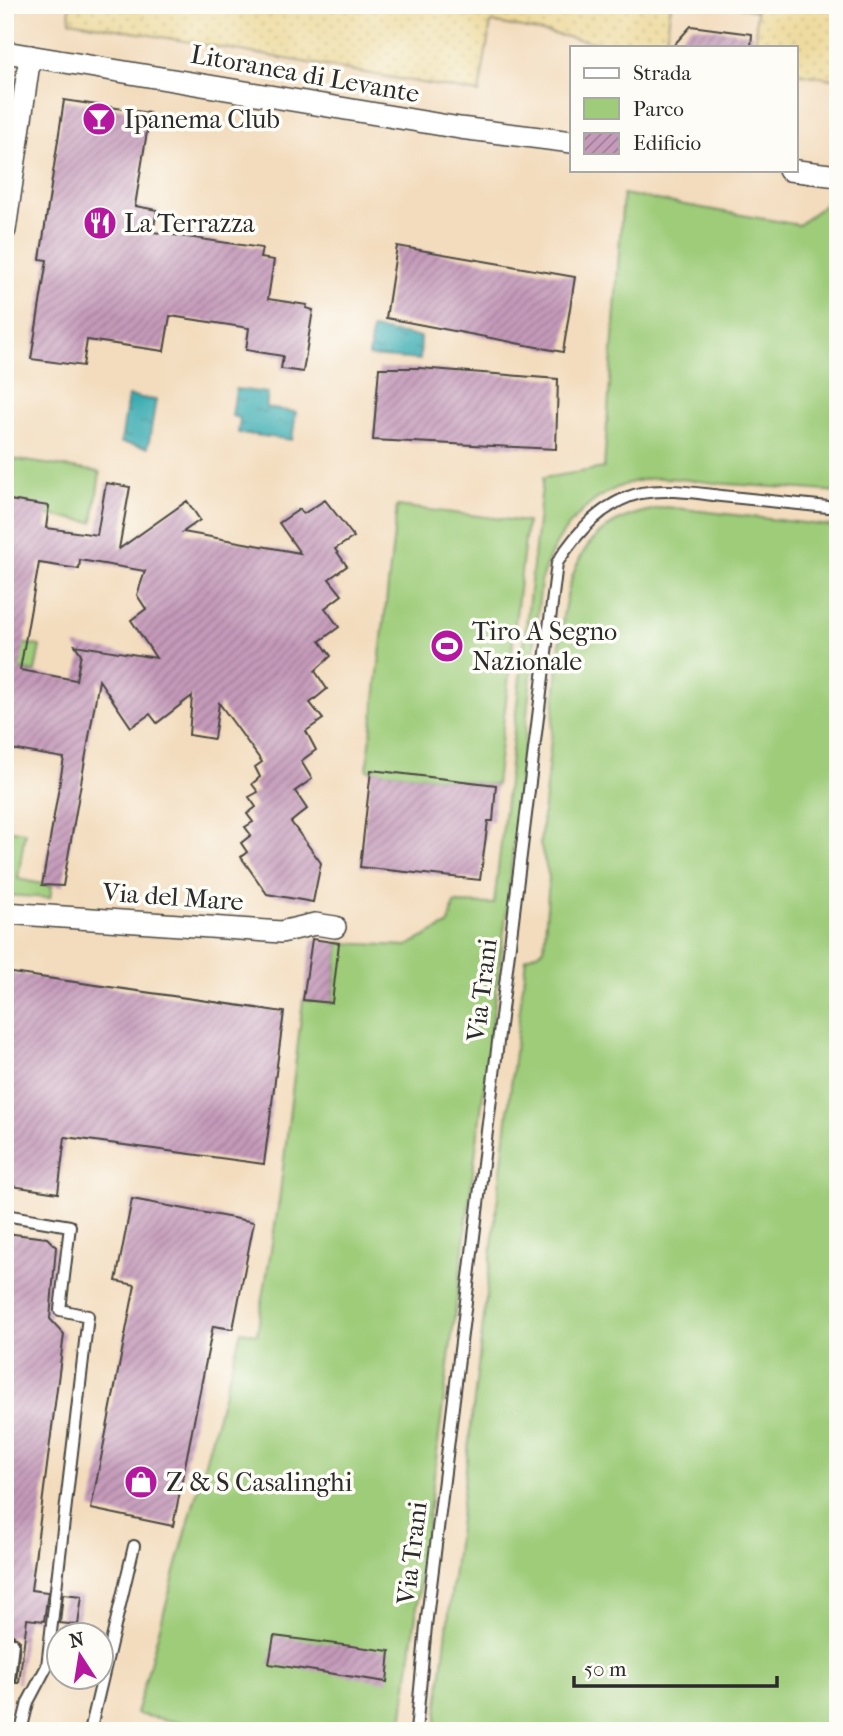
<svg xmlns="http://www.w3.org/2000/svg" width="843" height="1736" viewBox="0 0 843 1736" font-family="'IM FELL French Canon',serif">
  <defs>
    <pattern id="sand-dots" width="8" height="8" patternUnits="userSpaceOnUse" patternTransform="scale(1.75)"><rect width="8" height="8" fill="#eeda9e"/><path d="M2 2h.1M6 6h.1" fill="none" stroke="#cb8" stroke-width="1.8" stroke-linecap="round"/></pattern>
    <pattern id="water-ripples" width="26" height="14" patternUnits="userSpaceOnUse" patternTransform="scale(1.75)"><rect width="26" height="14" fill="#39abb1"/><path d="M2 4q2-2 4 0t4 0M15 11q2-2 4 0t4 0" fill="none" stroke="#308b90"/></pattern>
    <pattern id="building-hatch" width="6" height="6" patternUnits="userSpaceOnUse" patternTransform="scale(1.75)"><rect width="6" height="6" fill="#c59aba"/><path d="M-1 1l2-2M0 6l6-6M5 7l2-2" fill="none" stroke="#a07e97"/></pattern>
  </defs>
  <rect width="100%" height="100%" fill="#fdfcf7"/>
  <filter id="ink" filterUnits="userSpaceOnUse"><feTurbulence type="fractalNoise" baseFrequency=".0143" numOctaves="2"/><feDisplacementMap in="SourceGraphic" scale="14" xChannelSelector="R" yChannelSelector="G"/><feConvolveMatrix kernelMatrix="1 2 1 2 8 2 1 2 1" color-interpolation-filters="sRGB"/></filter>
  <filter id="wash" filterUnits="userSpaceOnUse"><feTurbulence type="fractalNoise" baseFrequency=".00686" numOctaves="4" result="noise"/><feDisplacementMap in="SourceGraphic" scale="28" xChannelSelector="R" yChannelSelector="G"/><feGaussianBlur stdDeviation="1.57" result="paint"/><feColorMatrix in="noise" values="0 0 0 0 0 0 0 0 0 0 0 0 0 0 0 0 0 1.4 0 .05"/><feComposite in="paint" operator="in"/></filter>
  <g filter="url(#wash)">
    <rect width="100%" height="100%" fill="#f3dcbd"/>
    <g fill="#9ecc79" stroke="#647c52" stroke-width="2">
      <path d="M623,194L799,225L832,198L838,199V492C800,489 763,486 726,484C703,482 679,477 656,478C599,482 555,528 541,581L506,916L401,1731H223L136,1714L241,1331L257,1334L279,1201L303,1000L332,1003L339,943L407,946L449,924L454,903L494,904L543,478L604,468Z"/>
      <path d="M12,459L100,472L93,522L47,515L9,500L5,519Z"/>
      <path d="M397,506L527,522L496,785L367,770Z"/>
      <path d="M666,507L838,527V1731H435L526,958L544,949L549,877L540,844C545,796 550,749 555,701C560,654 559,579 591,542C610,519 638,512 666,507Z"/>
      <path d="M20,643L40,646L35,672L5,667V659L16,661Z"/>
      <path d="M5,829L25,832L18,879L52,886L50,898L5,895Z"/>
    </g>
    <g fill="url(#sand-dots)" stroke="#8c8264" stroke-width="2">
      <path d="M69,5H671L665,47H619L491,22L479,93L70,21Z"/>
      <path d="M730,5H838V80L796,73V47H756V11Z"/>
    </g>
    <g fill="url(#water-ripples)" stroke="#326b6e" stroke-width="2">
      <path d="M372,329L421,337L420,360L369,356Z"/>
      <path d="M236,389L268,393L266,408L296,412L292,440L238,433L240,418L232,416Z"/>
      <path d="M128,396L156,400L148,447L121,443Z"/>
    </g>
    <g id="blocks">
      <g fill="url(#building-hatch)" fill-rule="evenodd">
        <path d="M691,26L752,34L751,47H672Z"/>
        <path d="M64,100L150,113L135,206L157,210L153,232L262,248L260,258L274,260L268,299L307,305L306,308L313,310L303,372L281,369L283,356L246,350L249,328L170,316L164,351L87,340L83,366L31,359L47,260L40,259Z"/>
        <path d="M397,246L575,277L563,352L386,318Z"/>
        <path d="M379,368H419L558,379L556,449L373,440Z"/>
        <path d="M106,483L130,487L119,549L187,501L200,520L183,532L300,553L279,523L300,509L303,514L325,500L354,537L335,549L347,566L329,579L342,595L325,608L339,627L320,641L331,656L315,671L327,689L310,703L323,719L306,731L316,750L301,761L312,779L295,791L307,809L291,822L321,863L313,902L267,894L241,857L247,852L241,843L251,835L245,827L253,822L247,814L256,807L249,797L258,792L252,784L260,777L255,767L262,762L219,703L214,739L189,735L192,696L157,723L150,714L131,727L99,680L63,886L42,885L64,758L5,748L6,519L9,500L49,506L46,528L97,535ZM80,560L145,571L137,595L146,609L131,620L156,658L75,645L81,654L76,680L20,670L39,563L79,569Z"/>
        <path d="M371,770L496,785L493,821H488L480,880L360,867Z"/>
        <path d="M312,939L339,943L332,1003L303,1000Z"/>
        <path d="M5,972L284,1012L264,1164L65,1137L58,1193L5,1185Z"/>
        <path d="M132,1199L254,1222L233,1329L213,1326L173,1526L91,1509L135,1285L116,1281Z"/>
        <path d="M5,1233L47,1238L56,1247L50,1319L64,1334L31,1590L48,1592L44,1621L27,1619L19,1683H16L20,1641L13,1635L5,1642Z"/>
        <path d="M63,1594L82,1596L78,1625L60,1623Z"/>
        <path d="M274,1636L390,1651L387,1682L269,1664Z"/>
      </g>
    </g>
  </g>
  <g filter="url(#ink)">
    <use href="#blocks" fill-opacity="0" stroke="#494641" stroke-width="2"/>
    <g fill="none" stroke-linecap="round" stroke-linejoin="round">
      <defs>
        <g id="service">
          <path d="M5,1215L70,1226L60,1310L88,1316L47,1666L28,1702L21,1731"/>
          <path d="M9,1679L13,1643"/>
          <path d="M90,1731L134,1546"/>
          <path d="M416,1731L426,1626L557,563C577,532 603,502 641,493C667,488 695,493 721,496C760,500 799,504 838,508"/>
        </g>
        <g id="minor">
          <path d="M5,52L460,128L572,142"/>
          <path d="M789,170L838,176"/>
          <path d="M5,230L30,56"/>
          <path d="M5,913L281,932L315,924L335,927"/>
        </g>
      </defs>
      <use href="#service" stroke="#494641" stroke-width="14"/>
      <use href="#minor" stroke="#494641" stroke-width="24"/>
      <use href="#service" stroke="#fff" stroke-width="10"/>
      <use href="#minor" stroke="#fff" stroke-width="21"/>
    </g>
  </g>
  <defs>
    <symbol id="bar-disc" viewBox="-11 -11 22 22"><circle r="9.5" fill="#b5179e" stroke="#fdfcf7"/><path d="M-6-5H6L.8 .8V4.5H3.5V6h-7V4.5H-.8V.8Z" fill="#fff"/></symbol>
    <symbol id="restaurant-disc" viewBox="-11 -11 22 22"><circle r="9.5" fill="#b5179e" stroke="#fdfcf7"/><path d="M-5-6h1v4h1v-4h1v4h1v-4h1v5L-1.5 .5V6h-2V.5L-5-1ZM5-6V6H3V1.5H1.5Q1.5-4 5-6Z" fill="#fff"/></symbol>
    <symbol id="stadium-disc" viewBox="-11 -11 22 22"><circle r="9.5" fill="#b5179e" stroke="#fdfcf7"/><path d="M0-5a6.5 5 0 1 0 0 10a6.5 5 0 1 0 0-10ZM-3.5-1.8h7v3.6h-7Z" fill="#fff"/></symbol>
    <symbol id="shop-disc" viewBox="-11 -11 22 22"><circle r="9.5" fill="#b5179e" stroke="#fdfcf7"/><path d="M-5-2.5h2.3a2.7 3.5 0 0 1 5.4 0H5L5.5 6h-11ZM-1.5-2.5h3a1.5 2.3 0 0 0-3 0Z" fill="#fff"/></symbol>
  </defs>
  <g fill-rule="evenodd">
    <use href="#bar-disc" x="80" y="100" width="38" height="38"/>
    <use href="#restaurant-disc" x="81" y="204" width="38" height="38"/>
    <use href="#stadium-disc" x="428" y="627" width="38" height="38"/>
    <use href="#shop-disc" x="122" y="1463" width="38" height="38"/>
  </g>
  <g text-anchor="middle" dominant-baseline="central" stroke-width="7" stroke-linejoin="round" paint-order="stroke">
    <g font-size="26" fill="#2b2b2b" stroke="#fdfcf7">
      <text transform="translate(305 74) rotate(10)">Litoranea di Levante</text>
      <text transform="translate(173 897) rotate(4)">Via del Mare</text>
      <text transform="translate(482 990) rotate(-83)">Via Trani</text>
      <text transform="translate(412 1553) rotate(-83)">Via Trani</text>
    </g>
    <g font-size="26" fill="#2b2b2b" stroke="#fdfcf7" text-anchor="start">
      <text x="124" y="119">Ipanema Club</text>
      <text x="124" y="223">La Terrazza</text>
      <text x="472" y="631">Tiro A Segno<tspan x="472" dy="30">Nazionale</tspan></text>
      <text x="166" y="1482">Z &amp; S Casalinghi</text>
    </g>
  </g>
  <rect width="843" height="1736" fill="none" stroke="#fdfcf7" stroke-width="28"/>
  <rect x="570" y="46" width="228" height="126" fill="#fdfcf7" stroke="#a9a8a5" stroke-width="2"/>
  <rect x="584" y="68" width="35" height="10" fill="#ffffff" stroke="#a9a8a5" stroke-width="2"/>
  <text x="633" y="80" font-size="21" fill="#2b2b2b">Strada</text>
  <rect x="584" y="98" width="35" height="21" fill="#9ecc79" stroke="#a9a8a5" stroke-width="2"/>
  <text x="633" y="116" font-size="21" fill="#2b2b2b">Parco</text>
  <rect x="584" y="133" width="35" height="21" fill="url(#building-hatch)" stroke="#a9a8a5" stroke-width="2"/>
  <text x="633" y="150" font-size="21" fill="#2b2b2b">Edificio</text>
  <g transform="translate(80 1656) rotate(348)"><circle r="33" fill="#fdfcf7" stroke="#a9a8a5" stroke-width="2"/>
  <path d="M0-5L12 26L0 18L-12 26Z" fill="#b5179e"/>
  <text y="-10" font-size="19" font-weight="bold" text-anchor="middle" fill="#2b2b2b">N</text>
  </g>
  <path d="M574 1676v10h203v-10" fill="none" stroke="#2b2b2b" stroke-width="3.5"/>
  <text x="584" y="1676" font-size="21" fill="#2b2b2b" stroke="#fdfcf7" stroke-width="5" paint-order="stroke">50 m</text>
</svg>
